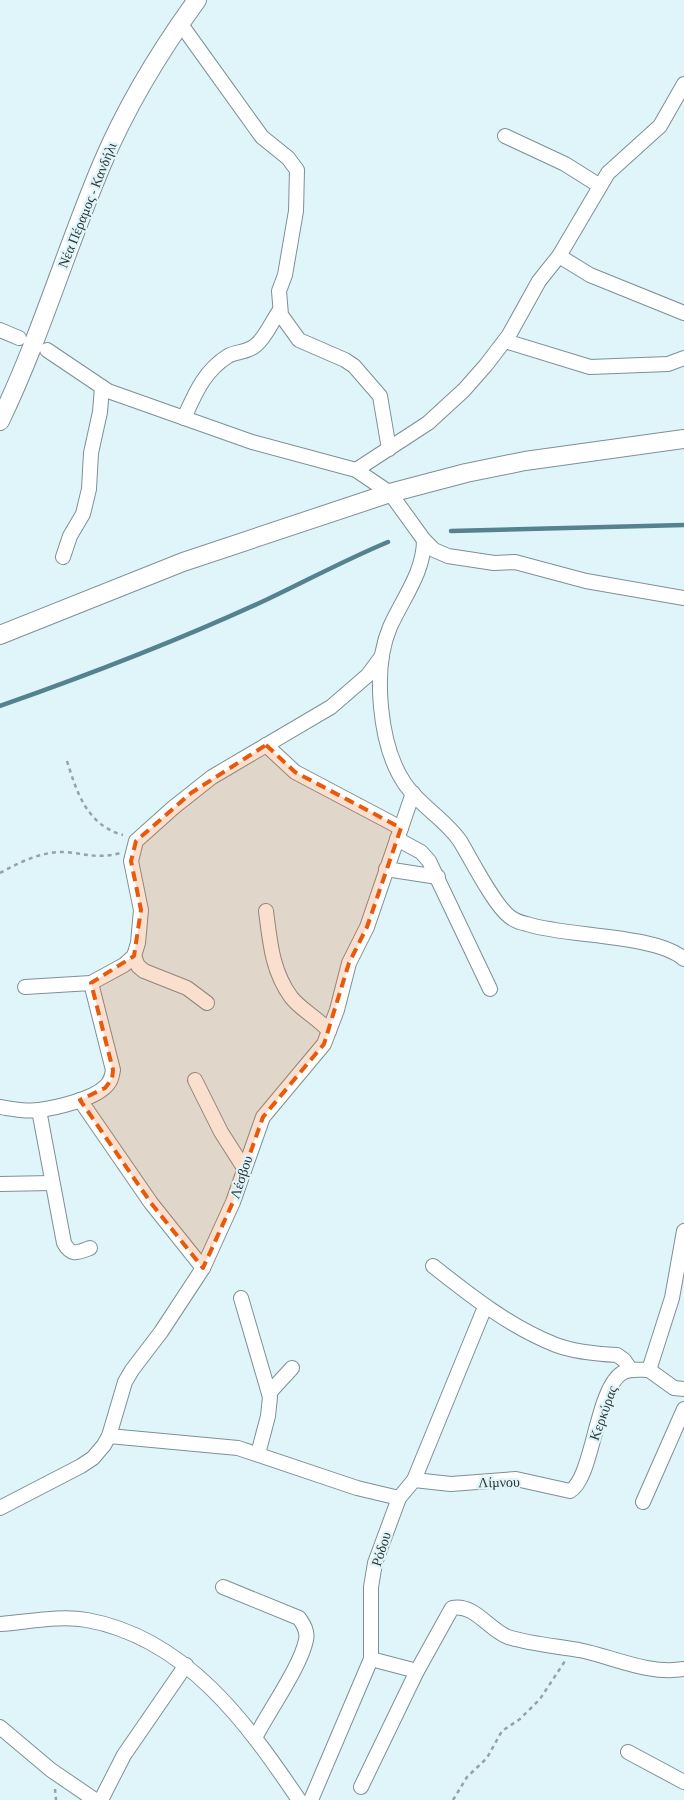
<svg xmlns="http://www.w3.org/2000/svg" width="684" height="1800" viewBox="0 0 684 1800" font-family="'Crimson Pro',serif">
  <rect width="100%" height="100%" fill="#e0f5fa"/>
  <g fill="none" stroke-linecap="round" stroke-linejoin="round">
    <g stroke="#54828e" stroke-width="4.5">
      <path d="M451,531L684,525"/>
      <path d="M0,706C91,674 180,640 268,599C308,580 347,559 388,542"/>
    </g>
    <defs>
      <g id="minor">
        <path d="M180,23L262,137L288,158L297,170L296,211L285,275L279,291L281,315L299,340L345,360L354,366L380,396L389,449"/>
        <path d="M505,136L565,164L600,186"/>
        <path d="M559,256L590,275L684,313"/>
        <path d="M0,330L19,338"/>
        <path d="M505,341L590,367L668,364L684,358"/>
        <path d="M47,350L108,391L252,442L356,470L390,493L424,540L434,550L448,556L494,563L515,562L586,581L684,598"/>
        <path d="M184,418C195,394 204,371 228,356C237,351 247,353 256,345C266,337 272,321 280,310"/>
        <path d="M356,470L428,423L464,390L486,365L509,335L539,281L559,256L608,173L660,126L684,84"/>
        <path d="M424,540C424,572 403,598 390,627C372,669 379,746 405,784C420,806 445,819 460,841C471,859 494,905 510,917C514,920 522,923 527,924C566,937 656,934 684,959"/>
        <path d="M63,557L70,536L83,514L89,489L91,453L100,412L102,387"/>
        <path d="M266,745L295,772L401,828"/>
        <path d="M397,839L421,852L429,861L490,989"/>
        <path d="M386,869L438,877"/>
        <path d="M266,911C270,942 272,971 291,997C301,1010 318,1018 329,1031"/>
        <path d="M134,956L138,966L144,971L187,988L207,1003"/>
        <path d="M91,983L124,965L134,956L138,943L141,910L131,861L136,841L174,807L212,777L331,707L368,675L382,656"/>
        <path d="M195,1080L221,1132L244,1168"/>
        <path d="M80,1100L151,1203L203,1268"/>
        <path d="M0,1107C13,1109 26,1112 39,1110C56,1108 93,1099 105,1087C111,1082 112,1076 113,1070L91,983L25,987"/>
        <path d="M39,1110L64,1243C71,1256 77,1253 90,1248"/>
        <path d="M0,1184L52,1183"/>
        <path d="M433,1266C471,1296 510,1327 556,1345C575,1352 597,1354 617,1355L624,1360L631,1370"/>
        <path d="M241,1298L270,1397L268,1416L258,1454"/>
        <path d="M649,1370L672,1298L684,1231"/>
        <path d="M649,1370L674,1388L684,1389"/>
        <path d="M269,1393L292,1368"/>
        <path d="M109,1436L238,1448L357,1488L399,1498"/>
        <path d="M414,1480L451,1484L516,1479L570,1491C593,1479 596,1389 622,1373C630,1368 640,1370 649,1370"/>
        <path d="M643,1502L684,1409"/>
        <path d="M0,1508L81,1466L93,1458L104,1445L109,1436L125,1382L132,1370L161,1332L203,1268L233,1202L263,1117L324,1044L337,1010L349,963L367,927L413,793"/>
        <path d="M223,1587L299,1618C304,1625 308,1632 306,1640C301,1666 268,1712 255,1738"/>
        <path d="M0,1624C28,1622 60,1615 87,1620C186,1638 247,1723 299,1800"/>
        <path d="M371,1659L417,1671"/>
        <path d="M0,1727L51,1770L95,1800"/>
        <path d="M628,1752L684,1782"/>
        <path d="M361,1787L417,1671L452,1608C474,1603 489,1630 508,1637C530,1644 556,1646 579,1650C614,1657 648,1675 684,1669"/>
        <path d="M101,1800L124,1755L186,1665"/>
        <path d="M311,1800L371,1659V1587L375,1563L399,1498L414,1480L485,1307"/>
      </g>
      <g id="tertiary">
        <path d="M0,421C40,338 66,249 102,164C127,105 160,51 197,0"/>
        <path d="M0,635L183,562L390,493L466,473L525,461L684,439"/>
      </g>
    </defs>
    <use href="#minor" stroke="#7d9095" stroke-width="16"/>
    <use href="#tertiary" stroke="#7d9095" stroke-width="20"/>
    <g stroke="#94a3a7" stroke-width="2.5" stroke-dasharray="4 4" stroke-linecap="butt">
      <path d="M67,761C77,793 87,825 123,835"/>
      <path d="M0,873C20,862 42,851 66,852C85,854 101,859 120,853"/>
      <path d="M55,1789L56,1800"/>
      <path d="M453,1800L467,1777L487,1758L502,1731L520,1719L540,1699L565,1661"/>
    </g>
    <use href="#minor" stroke="#fff" stroke-width="14"/>
    <use href="#tertiary" stroke="#fff" stroke-width="18"/>
  </g>
  <path fill="#e8590c" fill-opacity="0.2" stroke="#e8590c" stroke-width="4" stroke-dasharray="10 6" stroke-linejoin="round" d="M266,745L295,772L401,828L367,927L349,963L324,1044L263,1117L233,1202L203,1268L151,1203L80,1100L105,1088L112,1079L113,1070L91,983L134,956L141,910L131,861L136,841L191,793Z"/>
  <g text-anchor="middle" dominant-baseline="central" stroke-width="4.5" stroke-linejoin="round" paint-order="stroke">
    <g font-size="14" fill="#2d3537" stroke="#e0f5fa">
      <text transform="translate(87 205) rotate(-68)">Νέα Πέραμος - Κανδήλι</text>
      <text transform="translate(241 1177) rotate(-72)">Λέσβου</text>
      <text transform="translate(603 1413) rotate(-70)">Κερκύρας</text>
      <text transform="translate(499 1482) rotate(-1)">Λίμνου</text>
      <text transform="translate(381 1549) rotate(-72)">Ρόδου</text>
    </g>
  </g>
</svg>
